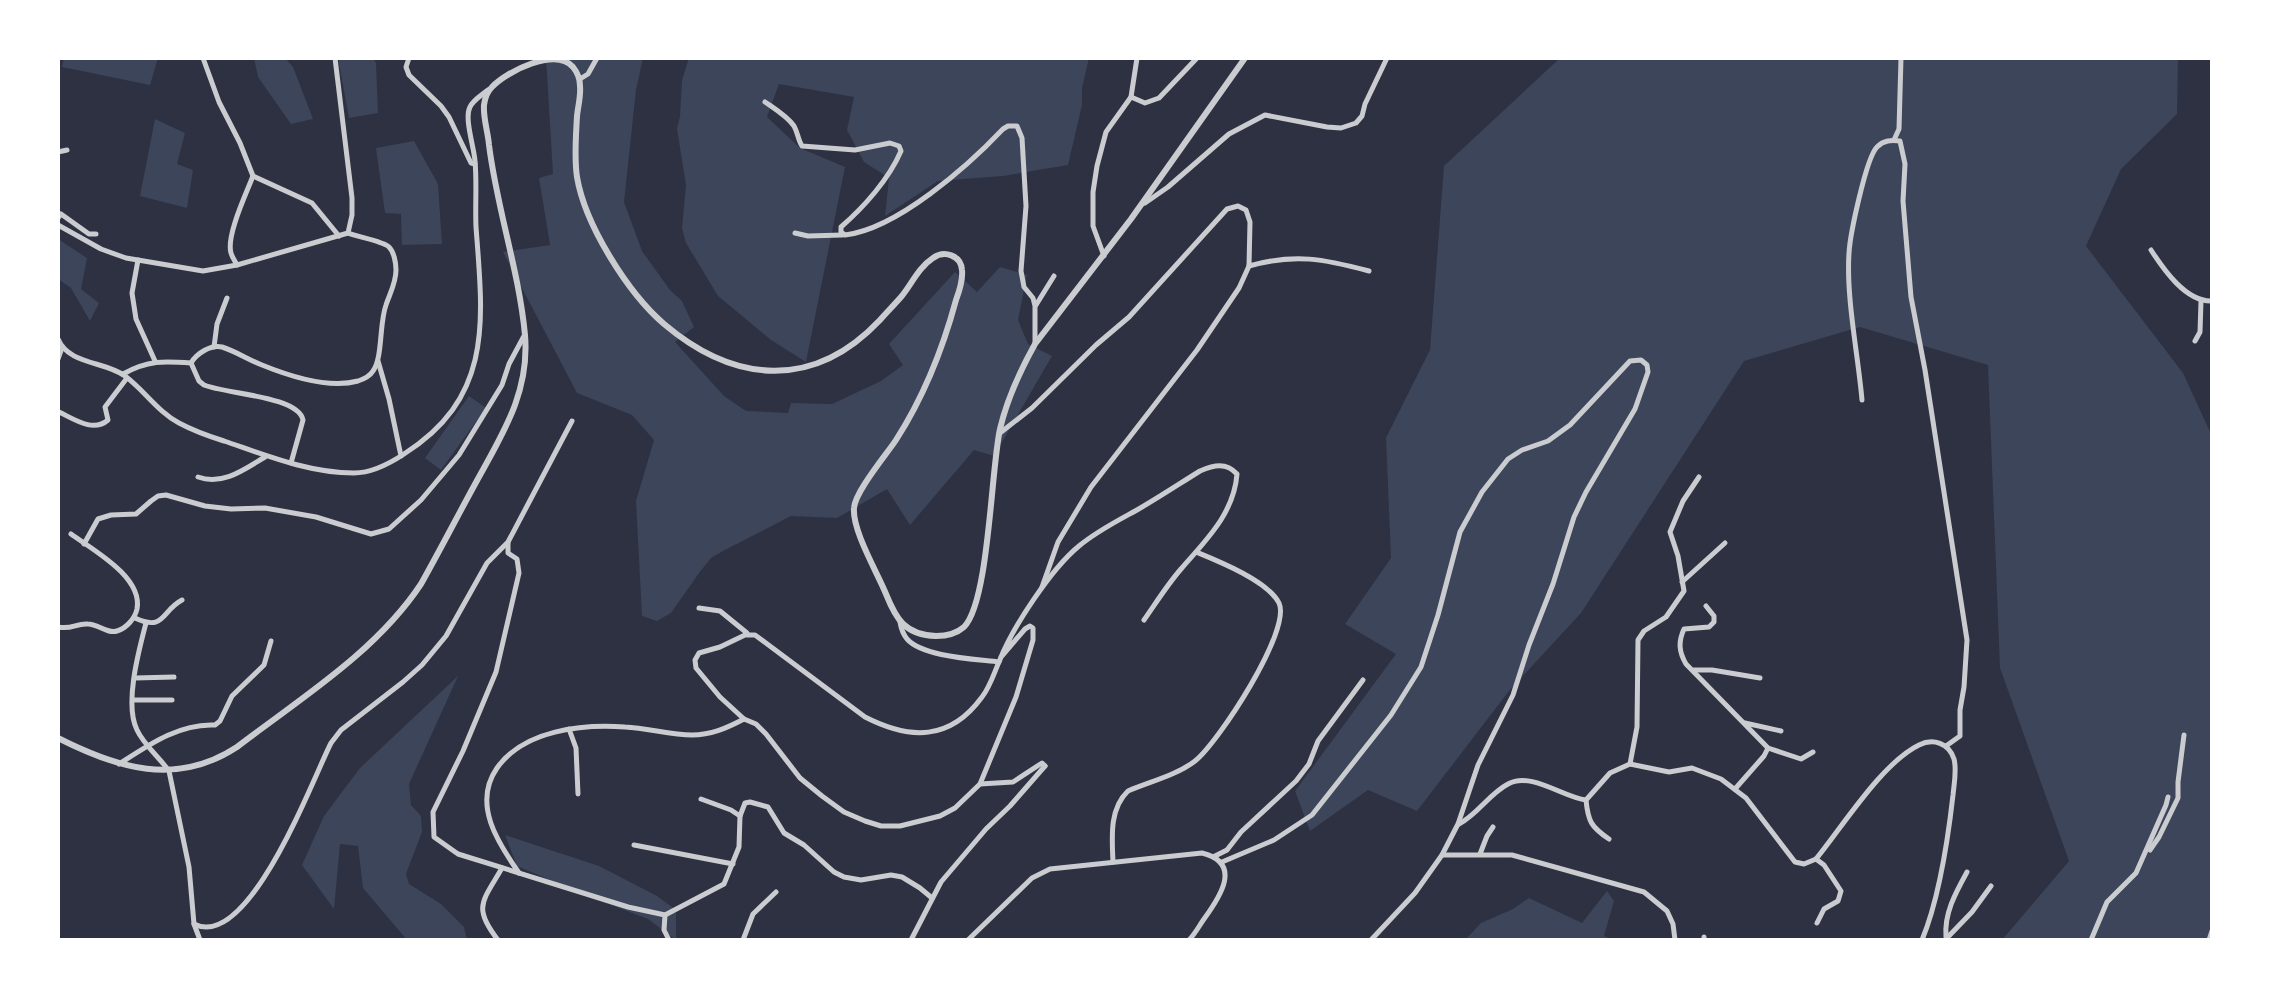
<svg xmlns="http://www.w3.org/2000/svg" width="2270" height="998" viewBox="0 0 2270 998" font-family="Figtree,sans-serif">
  <rect width="100%" height="100%" fill="#2d3142"/>
  <g fill="#3c4559">
    <path d="M64,58H158L150,85L62,67Z"/>
    <path d="M254,58H285L293,67L313,119L291,124L258,77Z"/>
    <path d="M338,58H373L376,63L378,113L349,118Z"/>
    <path d="M546,58H643L636,90L624,202L642,251L670,290L682,301L694,327L675,342L724,396L746,411L788,413L791,403L832,404L881,381L903,365L889,344L955,272L977,292L1000,267L1027,275L1018,320L1028,344L1052,356L994,456L974,450L910,525L887,489L837,518L791,516L723,551L711,558L699,573L671,613L657,621L642,616L636,501L654,440L632,415L577,393L503,252L550,245L539,178L553,174Z"/>
    <path d="M689,58H1089L1082,88V105L1068,165L1003,176L938,181L885,216L889,178L864,162L847,130L854,97L779,84L767,117L800,148L845,167L806,362L771,340L718,296L686,243L682,228L686,185L677,129L680,116L682,80Z"/>
    <path d="M1560,58H2178L2177,114L2121,169L2086,246L2183,373L2212,436V940H2002L2069,861L2000,668L1988,365L1860,327L1744,361L1581,613L1509,691L1417,811L1368,790L1310,831L1295,791L1396,654L1345,624L1391,558L1386,438L1430,350L1444,166Z"/>
    <path d="M155,119L185,133L177,164L193,170L187,208L140,196Z"/>
    <path d="M414,141L438,184L442,244L402,245L401,214L385,213L376,148Z"/>
    <path d="M58,239L87,258L81,289L99,303L90,321L71,288L58,279Z"/>
    <path d="M469,396L486,408L441,470L425,458Z"/>
    <path d="M458,676L409,784L411,805L421,816L422,832L406,874L409,884L441,904L464,927L467,940H407L363,888L358,846L340,844L334,909L302,865L324,816L360,768Z"/>
    <path d="M505,835L599,866L657,896L676,910V940L648,919L593,898L517,866Z"/>
    <path d="M1607,891L1614,901L1604,936L1613,940H1465L1481,923L1513,909L1529,898L1582,923Z"/>
  </g>
  <g fill="none" stroke-linecap="round" stroke-linejoin="round">
    <g stroke="#caccd0" stroke-width="5">
      <path d="M203,58L219,102L240,143L253,176L312,203L339,236"/>
      <path d="M409,58L406,67L409,75L441,106L449,117L471,163L475,164"/>
      <path d="M580,79L588,74L597,58"/>
      <path d="M1131,97L1145,103L1159,98L1197,58"/>
      <path d="M765,102C775,109 787,116 794,126C798,133 798,140 802,146L855,150L890,143L899,146L901,151C889,179 864,207 841,227V232L845,235C897,229 968,166 1003,129L1008,126H1017L1022,138L1026,206L1021,271L1024,287L1033,298L1035,306V343"/>
      <path d="M1894,140L1899,129L1901,58"/>
      <path d="M58,152L67,150"/>
      <path d="M1145,203L1168,187L1229,134L1265,115L1327,127L1341,128L1356,123L1362,116L1365,104L1387,58"/>
      <path d="M58,218L61,214L89,234H96"/>
      <path d="M58,225L101,249L126,258L203,271L237,265L348,233L352,215V198L335,58"/>
      <path d="M795,233L808,236L842,235"/>
      <path d="M2151,250C2164,270 2186,302 2212,301"/>
      <path d="M1104,256L1093,226V192L1097,166L1106,132L1131,97L1137,58"/>
      <path d="M138,260L132,293L136,319L155,361"/>
      <path d="M237,265C235,261 232,257 231,253C226,236 246,194 253,176"/>
      <path d="M1249,266C1295,253 1324,259 1369,271"/>
      <path d="M1036,305L1054,276"/>
      <path d="M58,339C69,365 105,361 125,376C144,390 158,412 179,423C194,431 208,436 224,441C265,455 309,473 354,473C372,473 389,464 404,454C494,397 483,320 476,227C475,205 477,183 475,161C474,147 464,118 470,107C473,100 482,95 488,90"/>
      <path d="M2195,341L2200,332L2201,301"/>
      <path d="M214,347L217,324L227,298"/>
      <path d="M58,359L62,348"/>
      <path d="M378,361L389,399L401,456"/>
      <path d="M191,363C196,354 211,344 222,347C235,351 249,360 262,365C289,376 329,389 358,381C364,379 370,376 373,371C383,357 379,324 386,305C390,293 396,283 396,270C396,263 394,252 389,247C383,241 357,237 348,233"/>
      <path d="M123,374C148,360 164,361 191,363L199,381L204,385C226,394 298,396 303,420L291,463"/>
      <path d="M1862,400C1858,354 1846,298 1849,253C1850,235 1866,158 1877,147C1884,140 1891,140 1900,141L1905,164L1903,201L1911,297L1925,370L1967,640L1964,687L1960,710V736L1946,746"/>
      <path d="M59,412C74,419 93,433 108,420L105,407L127,378"/>
      <path d="M1000,433L1032,408L1096,345L1129,317L1227,209L1238,206L1246,210L1250,222L1249,266L1239,288L1197,350L1091,487L1058,542L1042,587"/>
      <path d="M198,477C223,486 245,469 265,457"/>
      <path d="M508,543V553L517,559L519,573L496,672L463,751L433,812L434,837L458,854L628,907L665,915L664,930L669,940"/>
      <path d="M84,544L98,519L111,515L136,514L151,501L158,496L166,495L205,506L231,509L265,508L316,517L371,534L389,529L421,500L459,455L502,385L509,364L524,336"/>
      <path d="M1682,582L1725,543"/>
      <path d="M1706,606L1714,616V622L1709,627L1684,629C1678,642 1679,652 1686,664L1768,748L1764,756L1735,789"/>
      <path d="M699,608L720,611L747,633"/>
      <path d="M135,618C165,632 161,611 182,600"/>
      <path d="M900,622C901,628 903,634 907,639C923,657 975,659 999,662"/>
      <path d="M146,623C139,650 124,704 137,730C144,745 159,757 169,771L189,867L194,924L200,940"/>
      <path d="M58,627C72,630 76,623 88,624C98,624 107,634 117,631C127,628 135,618 137,609C143,577 93,550 71,534"/>
      <path d="M1001,657L1025,629L1030,626L1033,628V640L1016,697L980,784L955,808L940,816L900,826H881L865,821L844,812L822,796L800,778L766,734L756,724L744,719L720,697L696,668L695,660L699,653L720,647L745,635H755L865,717C910,740 950,741 982,697C990,687 994,673 999,662C1012,628 1051,569 1079,546C1097,531 1117,521 1137,510C1158,498 1179,484 1200,471C1214,465 1226,462 1237,474C1234,514 1205,541 1181,569C1167,585 1156,603 1144,620"/>
      <path d="M1694,670H1712L1760,678"/>
      <path d="M135,678L174,677"/>
      <path d="M133,700H172"/>
      <path d="M1745,723L1781,731"/>
      <path d="M569,729L576,748L578,794"/>
      <path d="M1768,748L1801,759L1813,752"/>
      <path d="M119,764C147,746 179,723 215,725L220,721L232,696L264,665L271,641"/>
      <path d="M1630,764L1637,727L1638,640L1644,631L1666,617L1684,591L1678,556L1670,532L1683,501L1699,477"/>
      <path d="M980,784L1013,782L1042,763L1045,766"/>
      <path d="M701,799L731,810L740,816"/>
      <path d="M1586,800C1588,821 1591,827 1609,839"/>
      <path d="M1459,824C1478,814 1489,794 1508,784C1531,771 1564,798 1586,800L1610,773L1630,764L1669,772L1692,768L1721,779L1746,798L1795,862L1804,864L1816,859C1843,826 1882,763 1919,745C1933,738 1949,743 1954,759C1957,770 1954,784 1953,795C1948,839 1939,899 1922,940"/>
      <path d="M634,845L733,864"/>
      <path d="M2150,850L2159,837L2178,798V782L2184,735"/>
      <path d="M1480,854L1487,836L1493,827"/>
      <path d="M1442,855H1512L1644,892L1667,911L1673,924L1675,940"/>
      <path d="M1215,856L1227,850L1241,832L1296,781L1309,764L1318,741L1363,680"/>
      <path d="M1816,859L1824,865L1841,891L1838,901L1824,909L1817,923"/>
      <path d="M1113,862C1112,838 1109,809 1128,791C1149,782 1177,775 1195,761C1218,743 1292,630 1279,603C1268,581 1218,561 1196,552"/>
      <path d="M1222,862L1274,840L1312,815L1391,715L1421,667L1438,615L1460,532L1482,492L1508,459L1522,450L1548,441L1570,425L1630,361L1641,360L1647,365L1648,372L1635,409L1586,492L1574,517L1553,584L1529,645L1513,695L1478,765L1458,824L1442,855L1415,893L1371,940"/>
      <path d="M519,873C498,843 472,804 497,768C524,730 582,724 625,727C648,728 670,735 692,735C711,735 727,728 744,719"/>
      <path d="M665,915L724,884L739,847L740,816L745,803L750,802L768,807L784,833L804,845L834,872L844,877L861,880L891,875L902,877L920,888L932,898"/>
      <path d="M194,924C249,952 313,778 331,743L341,730L403,682L422,665L446,636L487,563L508,542L572,421"/>
      <path d="M1704,937V940"/>
      <path d="M1946,937C1944,913 1956,892 1967,872"/>
      <path d="M498,940C472,907 483,901 502,868"/>
      <path d="M743,940L753,914L776,892"/>
      <path d="M911,940L941,882L986,829L1010,806L1045,766"/>
      <path d="M968,940L1032,878L1050,869L1202,853C1243,863 1220,897 1204,919C1199,926 1195,934 1189,940"/>
      <path d="M1945,940L1972,912L1991,886"/>
      <path d="M2091,940L2107,902L2136,873L2166,805L2168,797"/>
      <path d="M2209,940L2212,931"/>
    </g>
    <path stroke="#caccd0" stroke-width="6" d="M58,738C117,768 176,787 237,747C301,698 376,652 421,584C439,552 456,519 474,486C501,436 530,394 525,335C519,271 497,209 489,145C488,132 483,118 484,105C485,97 487,92 492,87C507,71 556,47 573,67C577,72 580,80 580,86C581,96 578,106 577,116C576,136 574,158 577,177C585,225 628,293 664,324C735,384 814,390 880,320C887,312 894,305 901,297C911,285 919,267 933,258C944,250 961,255 962,270C963,279 959,292 956,300C943,348 923,398 896,440C886,455 855,492 854,508C852,530 877,572 886,594C896,619 905,635 936,636C946,636 956,634 964,627C989,602 991,469 1000,429C1007,399 1020,371 1035,344L1131,219L1245,58"/>
  </g>
  <rect width="2270" height="998" fill="none" stroke="#ffffff" stroke-width="120"/>
</svg>
